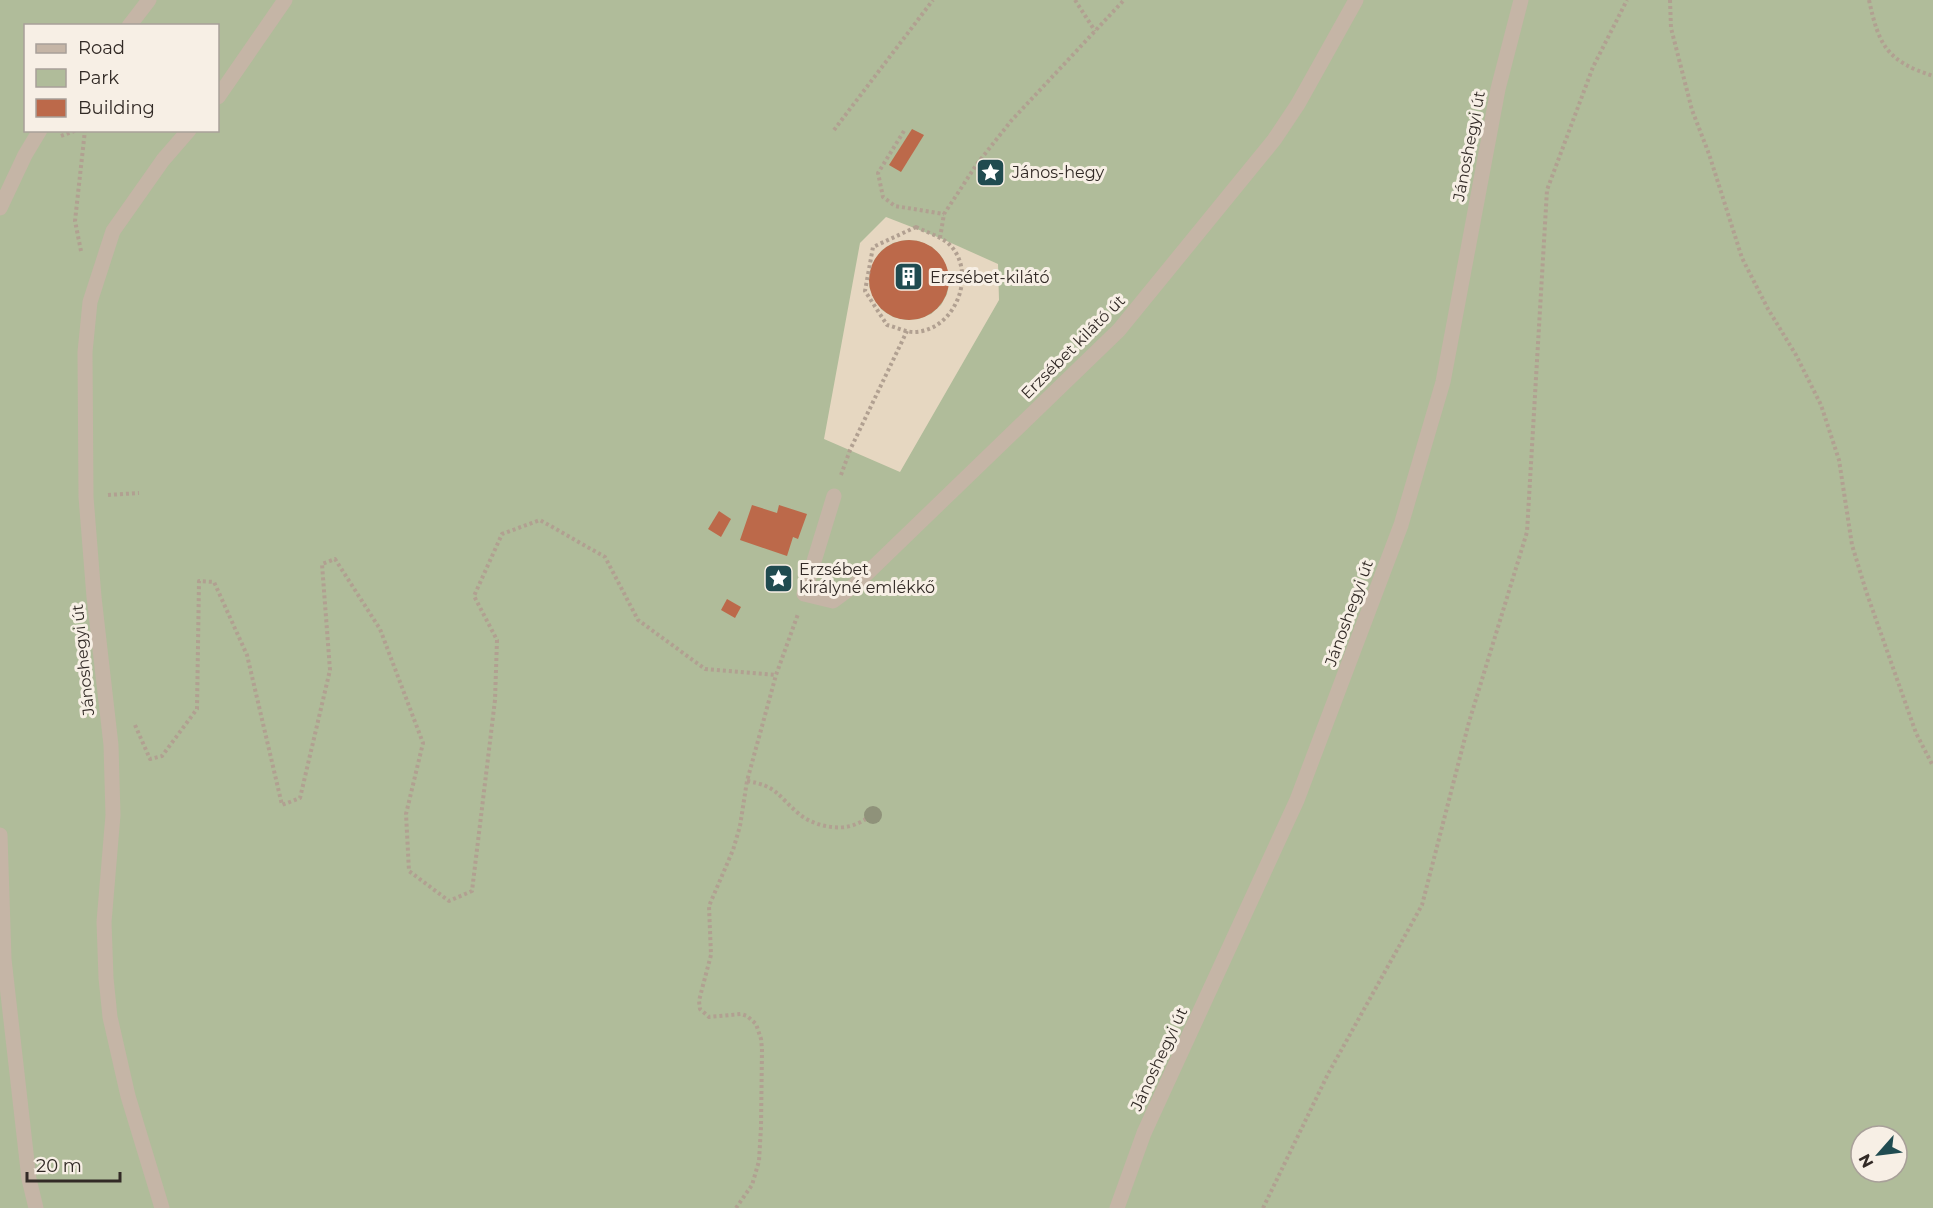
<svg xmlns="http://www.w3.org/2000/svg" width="1933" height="1208" viewBox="0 0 1933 1208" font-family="Montserrat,sans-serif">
  <rect width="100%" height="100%" fill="#efe5d9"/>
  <path fill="#b0bc9a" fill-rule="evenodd" d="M0,0H1933V1208H0ZM26,26H218V130H26ZM1861,1136H1897V1172H1861Z"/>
  <path fill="#e6d7c1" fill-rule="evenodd" d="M886,217L940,238L998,264L999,300L900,472L824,439L860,243ZM906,240L919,241L932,247L941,256L947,268L949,281L947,294L941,305L931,314L919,319L906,320L893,317L882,310L874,299L869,286L870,273L874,261L882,250L893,243Z"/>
  <g fill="#bc694a">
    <path d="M912,129L924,135L901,172L889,165Z"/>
    <circle cx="909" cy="280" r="40"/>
    <path d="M752,505L777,513L779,505L807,514L798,539L793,537L787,556L740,540Z"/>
    <path d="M719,511L731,519L721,537L708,529Z"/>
    <path d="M727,599L741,607L735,618L721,610Z"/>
  </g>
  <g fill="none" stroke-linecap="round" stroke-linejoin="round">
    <g stroke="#b1a091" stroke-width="4" stroke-dasharray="3 3" stroke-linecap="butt">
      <path d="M1075,0L1095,31"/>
      <path d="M1670,0L1671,28L1692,110L1709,154L1742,258L1768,309L1796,355L1821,405L1839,460L1852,545L1866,591L1916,733L1933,766"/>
      <path d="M1869,0C1879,46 1887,61 1933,76"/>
      <path d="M834,130L933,0"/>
      <path d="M904,131L878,173L883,197L895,206L944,214"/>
      <path d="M61,136L77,130"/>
      <path d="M916,227C926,232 940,236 949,244C978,272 956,331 914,332C905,332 896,327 887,325L865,291L873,247Z"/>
      <path d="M940,238L944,214L977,164L1011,121L1124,0"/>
      <path d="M81,251L75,221L85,130"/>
      <path d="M841,475L850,450L907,331"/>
      <path d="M108,495L139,493"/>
      <path d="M135,725L150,759L162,756L197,709L199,581L214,582L247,655L282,805L300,798L330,670L322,564L335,559L380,629L423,743L406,814L409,871L449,901L472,891L495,700L497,640L474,596L502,534L540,520L605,557L638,620L705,669L776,675"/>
      <path d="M747,781C777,786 777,795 798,813C811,825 839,832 856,824C862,822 867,818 873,815"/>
      <path d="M736,1208L752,1185L759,1161L761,1127L762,1049L761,1039L756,1024L747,1016L741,1014L709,1017L700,1009L699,1001L702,989L711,955L709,906L733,850L740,826L747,781L776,675L798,614"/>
      <path d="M1263,1208L1328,1074L1422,905L1469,722L1527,532L1547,190L1593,67L1627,0"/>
    </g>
    <g stroke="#c5b5a6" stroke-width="15">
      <path d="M129,26L149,0"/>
      <path d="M218,97L285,0"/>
      <path d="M0,208L25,155L40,130"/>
      <path d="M834,496L804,594L833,601L856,584L1119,330L1274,140L1298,104L1356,0"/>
      <path d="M0,835L4,959L29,1179L36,1208"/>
      <path d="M162,1208L128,1096L110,1017L106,978L104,922L113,815L111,745L94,597L86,497L85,352L90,302L113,231L163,160L189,130"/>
      <path d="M1117,1208L1144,1133L1297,800L1401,525L1443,382L1498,89L1521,0"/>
    </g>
  </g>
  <circle fill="#8f927a" cx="873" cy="815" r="9"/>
  <defs>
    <symbol id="sight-square" viewBox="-11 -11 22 22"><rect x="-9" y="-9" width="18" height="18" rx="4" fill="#204b50" stroke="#f7efe5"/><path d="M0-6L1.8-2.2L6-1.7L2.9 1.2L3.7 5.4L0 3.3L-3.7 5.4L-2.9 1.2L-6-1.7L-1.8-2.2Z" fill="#fff"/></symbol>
    <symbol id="building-square" viewBox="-11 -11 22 22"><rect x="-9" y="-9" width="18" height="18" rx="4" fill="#204b50" stroke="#f7efe5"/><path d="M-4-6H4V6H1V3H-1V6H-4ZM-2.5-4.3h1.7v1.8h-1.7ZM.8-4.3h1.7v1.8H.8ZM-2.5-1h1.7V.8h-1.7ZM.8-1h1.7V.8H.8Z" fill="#fff"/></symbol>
  </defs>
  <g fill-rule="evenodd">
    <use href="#sight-square" x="974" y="156" width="33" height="33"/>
    <use href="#building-square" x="892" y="260" width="33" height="33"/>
    <use href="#sight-square" x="762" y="562" width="33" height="33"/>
  </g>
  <g text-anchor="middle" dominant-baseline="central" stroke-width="6" stroke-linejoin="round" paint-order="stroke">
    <g font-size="16" fill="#322a26" stroke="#f7efe5">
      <text transform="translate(1469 146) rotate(-79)">Jánoshegyi út</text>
      <text transform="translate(1073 347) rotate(-45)">Erzsébet kilátó út</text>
      <text transform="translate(1349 613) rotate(-70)">Jánoshegyi út</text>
      <text transform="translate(83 660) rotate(-96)">Jánoshegyi út</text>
      <text transform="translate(1159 1059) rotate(-65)">Jánoshegyi út</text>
    </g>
    <g font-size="16" fill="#322a26" stroke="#f7efe5" text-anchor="start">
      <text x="1012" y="172">János-hegy</text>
      <text x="930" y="277">Erzsébet-kilátó</text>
      <text x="799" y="569">Erzsébet<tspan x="799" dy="18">királyné emlékkő</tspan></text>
    </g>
  </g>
  <rect x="24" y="24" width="195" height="108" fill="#f7efe5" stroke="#a8a099" stroke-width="1.5"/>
  <rect x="36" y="44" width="30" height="9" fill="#c5b5a6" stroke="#a8a099" stroke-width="1.5"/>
  <text x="78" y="54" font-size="18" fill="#322a26">Road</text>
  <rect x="36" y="69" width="30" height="18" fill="#b0bc9a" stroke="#a8a099" stroke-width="1.5"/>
  <text x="78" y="84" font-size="18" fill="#322a26">Park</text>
  <rect x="36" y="99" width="30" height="18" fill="#bc694a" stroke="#a8a099" stroke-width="1.5"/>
  <text x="78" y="114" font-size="18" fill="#322a26">Building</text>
  <g transform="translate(1879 1154) rotate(242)"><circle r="28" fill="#f7efe5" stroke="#a8a099" stroke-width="1.5"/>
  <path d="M0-4.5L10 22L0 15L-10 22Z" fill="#204b50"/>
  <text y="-9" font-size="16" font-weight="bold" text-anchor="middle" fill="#322a26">N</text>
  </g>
  <path d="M27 1172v9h93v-9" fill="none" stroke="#322a26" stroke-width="3"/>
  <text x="36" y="1172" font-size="18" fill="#322a26" stroke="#f7efe5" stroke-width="4.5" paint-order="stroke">20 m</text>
</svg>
